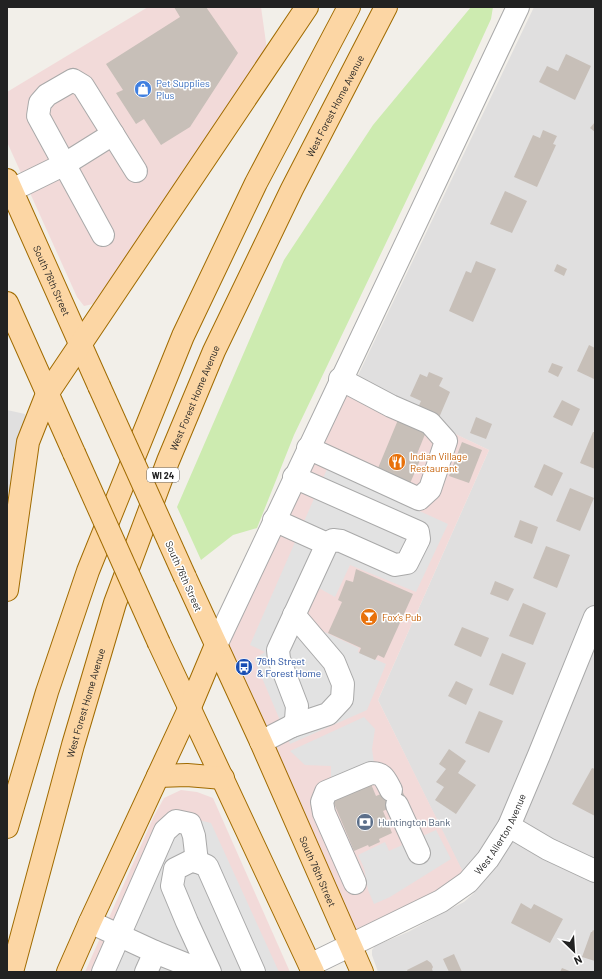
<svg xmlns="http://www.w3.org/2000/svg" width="602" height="979" viewBox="0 0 602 979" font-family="Barlow,sans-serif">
  <rect width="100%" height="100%" fill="#f2efe9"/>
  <g fill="#e0dfdf">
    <path d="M534,7H595V972H378L372,955V950L375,946L408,932L454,907L464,902L474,893L462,871L378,700L489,450L353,386Z"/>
    <path d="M7,410L25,414L26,428L7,551Z"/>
  </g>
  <g fill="#f2dad9">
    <path d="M148,7H261L267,50L93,304L84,306L77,297L7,142V92Z"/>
    <path d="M340,379L489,450L378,700L468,882L351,946L216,645Z"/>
    <path d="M181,790L197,792L213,798L290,972H85L154,816L164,798Z"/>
  </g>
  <path fill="#cdebb0" d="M471,7H493L491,19L443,124L294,435L257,528L233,535L201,560L177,507L284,260L373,125Z"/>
  <g fill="#e2e2e2">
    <path d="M327,469L448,524L416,592L350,565L335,597L317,587L303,622L359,648L358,652L386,664L367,710L290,744L254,659L265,652L250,645Z"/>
    <path d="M364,717L375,729L372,749L374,763L331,783V766L305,765L290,751Z"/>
    <path d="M169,813L211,823L279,972H98Z"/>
    <path d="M436,830L451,859L390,897L374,904L368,890L364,868L358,855L385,842L389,851Z"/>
  </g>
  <g fill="#c7bfb8">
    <path d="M174,7H206L238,53L190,127L161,145L144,119L136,124L116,93L123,90L106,64L180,17Z"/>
    <path d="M566,54L591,66L575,100L539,82L547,66L558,71Z"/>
    <path d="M595,122V132L590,128Z"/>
    <path d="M543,130L557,136L553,144L556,145L537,187L514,177L533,135L540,138Z"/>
    <path d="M505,191L527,201L512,233L490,224Z"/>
    <path d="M476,261L496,269L473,322L449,311L466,271L471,273Z"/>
    <path d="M557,264L567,269L564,276L554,271Z"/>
    <path d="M589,345L595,348L594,379L577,371Z"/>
    <path d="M552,363L563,367L558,377L548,372Z"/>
    <path d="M429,372L443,378L439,386L450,392L438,420L417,410L421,401L410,396L420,374L427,377Z"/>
    <path d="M562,400L580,409L572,426L553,417Z"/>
    <path d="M400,415L428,427L417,454L421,458L408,488L376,473Z"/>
    <path d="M476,417L492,424L486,439L470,433Z"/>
    <path d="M593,432H595V469L580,463Z"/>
    <path d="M462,442L482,450L469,483L449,476Z"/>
    <path d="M544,464L563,473L552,496L534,487Z"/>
    <path d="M570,488L594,498L580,531L556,521Z"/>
    <path d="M520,520L538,527L532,544L514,537Z"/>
    <path d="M546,546L570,555L557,588L533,578Z"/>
    <path d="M356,569L413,594L384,658L378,655L375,660L359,653L361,648L328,633L342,602L338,600L346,580L353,582Z"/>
    <path d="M495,581L514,589L508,601L490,594Z"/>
    <path d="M523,603L546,613L533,645L509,636Z"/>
    <path d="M462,627L489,638L481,657L454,645Z"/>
    <path d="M502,653L526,663L513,695L489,685Z"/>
    <path d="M456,681L473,689L466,705L448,696Z"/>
    <path d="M479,711L503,721L489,753L465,743Z"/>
    <path d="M449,749L466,761L458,773L476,785L456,814L435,800L444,787L436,782L446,769L439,764Z"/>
    <path d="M592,768L595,769V816L572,804Z"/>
    <path d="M371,784L376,796L400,786L407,801L383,811L392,833L379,839L380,842L369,847L368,845L354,851L333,801Z"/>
    <path d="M521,903L531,909L534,904L563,919L550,943L511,923Z"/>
    <path d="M593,930L595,931V961L582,957L591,932H592Z"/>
    <path d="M454,954L462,972H449L443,959Z"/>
    <path d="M427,960L431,963L433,967L432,969L433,972H408L407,970Z"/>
    <path d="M562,968L572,972H560Z"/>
  </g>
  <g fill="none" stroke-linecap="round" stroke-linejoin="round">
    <defs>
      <g id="minor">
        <path d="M12,190L65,164L113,134"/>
        <path d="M103,235L38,116L40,103L47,95L73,80L83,86L136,171"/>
        <path d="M308,448L419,499L430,489L446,441L430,423L391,406L340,379"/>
        <path d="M274,520L327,544"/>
        <path d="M216,645L518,7"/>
        <path d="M292,726L328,714L342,699L343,684L334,662L294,615"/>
        <path d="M261,742L292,726L296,720L297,706L279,659L278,650L327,544L333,540L341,541L395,565L407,563L419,539L418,532L294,477"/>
        <path d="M397,805L419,853"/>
        <path d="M509,826L548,849L595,871"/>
        <path d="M355,883L324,813L322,802L326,792L371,773C384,773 385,779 391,790"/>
        <path d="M90,922L155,952L205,972"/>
        <path id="s1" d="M310,965L441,901L468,882L488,859L509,826L539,755L595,617"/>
        <path d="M103,972L165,831L176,821L190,824L194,836L197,862"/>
        <path d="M146,972L155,952"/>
        <path d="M210,972L187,922L172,886L175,869L193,860L207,866L254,972"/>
      </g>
      <g id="major">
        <path id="s2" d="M7,180L99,386"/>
        <path d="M7,303L74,453"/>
        <path id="s3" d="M185,577L261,742L362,972"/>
        <path d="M7,590L28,442L47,394L307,7"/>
        <path d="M159,643L313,972"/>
        <path d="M158,776L187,775L223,778"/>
        <path d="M7,827L47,692L88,571L183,336L256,183L349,7"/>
        <path id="s4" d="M12,972L73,745L115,603L168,461L214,351L292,189L386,7"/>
        <path d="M68,972L90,922L190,707L216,645"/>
      </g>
    </defs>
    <use href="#minor" stroke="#a9a9a9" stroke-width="24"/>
    <use href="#major" stroke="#a06b00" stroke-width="24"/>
    <use href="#minor" stroke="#fff" stroke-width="22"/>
    <use href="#major" stroke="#fcd6a4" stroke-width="22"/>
    <defs>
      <g id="major-bridge">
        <path d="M99,386L185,577"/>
        <path d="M74,453L159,643"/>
      </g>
    </defs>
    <use href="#major-bridge" stroke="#a06b00" stroke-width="24" stroke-linecap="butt"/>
    <use href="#major-bridge" stroke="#fcd6a4" stroke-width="22"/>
  </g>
  <defs>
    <symbol id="shop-disc" viewBox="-11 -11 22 22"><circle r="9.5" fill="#3f7fe0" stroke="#fff"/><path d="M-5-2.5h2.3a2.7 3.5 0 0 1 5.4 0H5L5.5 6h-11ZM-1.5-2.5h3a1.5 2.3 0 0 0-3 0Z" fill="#fff"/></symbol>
    <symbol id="restaurant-disc" viewBox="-11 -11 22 22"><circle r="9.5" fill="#e8710a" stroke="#fff"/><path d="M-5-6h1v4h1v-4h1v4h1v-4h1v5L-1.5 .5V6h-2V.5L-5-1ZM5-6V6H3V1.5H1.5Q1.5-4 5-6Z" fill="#fff"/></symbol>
    <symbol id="bar-disc" viewBox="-11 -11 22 22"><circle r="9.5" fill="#e8710a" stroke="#fff"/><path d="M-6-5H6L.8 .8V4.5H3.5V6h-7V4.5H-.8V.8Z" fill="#fff"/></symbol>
    <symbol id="bus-disc" viewBox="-11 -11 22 22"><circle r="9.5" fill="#1a4fb4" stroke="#fff"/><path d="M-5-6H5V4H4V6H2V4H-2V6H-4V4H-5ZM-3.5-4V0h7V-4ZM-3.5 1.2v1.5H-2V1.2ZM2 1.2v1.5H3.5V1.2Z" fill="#fff"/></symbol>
    <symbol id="bank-disc" viewBox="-11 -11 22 22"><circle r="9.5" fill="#5c6f8a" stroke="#fff"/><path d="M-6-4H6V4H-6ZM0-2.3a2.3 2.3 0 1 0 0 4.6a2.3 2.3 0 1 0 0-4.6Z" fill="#fff"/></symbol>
  </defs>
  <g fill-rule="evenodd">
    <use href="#shop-disc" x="133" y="79" width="20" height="20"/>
    <use href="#restaurant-disc" x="387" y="452" width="20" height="20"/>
    <use href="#bar-disc" x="359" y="607" width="20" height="20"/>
    <use href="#bus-disc" x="234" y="657" width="20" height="20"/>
    <use href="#bank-disc" x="355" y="812" width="20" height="20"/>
  </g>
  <g text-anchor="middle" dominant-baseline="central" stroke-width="3" stroke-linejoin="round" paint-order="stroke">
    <rect fill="#fff" stroke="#646464" stroke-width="1" x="147" y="468" width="32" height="14" rx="3"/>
    <g font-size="9" font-weight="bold" fill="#222">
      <text x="163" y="475">WI 24</text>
    </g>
    <g font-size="10" fill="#366cbe" stroke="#fff" text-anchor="start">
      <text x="156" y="83">Pet Supplies<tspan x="156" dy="12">Plus</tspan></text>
    </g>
    <g font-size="10" fill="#222" stroke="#fff">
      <text stroke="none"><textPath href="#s4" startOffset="927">West Forest Home Avenue</textPath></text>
      <text stroke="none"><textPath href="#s2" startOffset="110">South 76th Street</textPath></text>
      <text stroke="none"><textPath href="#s4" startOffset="603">West Forest Home Avenue</textPath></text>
      <text transform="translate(184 576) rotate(66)">South 76th Street</text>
      <text stroke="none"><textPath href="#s4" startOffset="279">West Forest Home Avenue</textPath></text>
      <text stroke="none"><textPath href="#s1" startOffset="237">West Allerton Avenue</textPath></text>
      <text stroke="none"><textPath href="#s3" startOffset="323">South 76th Street</textPath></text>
    </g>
    <g font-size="10" fill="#c56008" stroke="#fff" text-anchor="start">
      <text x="410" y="456">Indian Village<tspan x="410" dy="12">Restaurant</tspan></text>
      <text x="382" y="617">Fox’s Pub</text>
    </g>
    <g font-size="10" fill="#164399" stroke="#fff" text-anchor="start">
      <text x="257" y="661">76th Street<tspan x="257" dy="12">&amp; Forest Home</tspan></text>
    </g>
    <g font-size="10" fill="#4e5e75" stroke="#fff" text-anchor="start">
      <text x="378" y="822">Huntington Bank</text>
    </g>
  </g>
  <rect width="602" height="979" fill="none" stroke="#222222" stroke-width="16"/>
  <g transform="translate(574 951) rotate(155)" stroke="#ffffff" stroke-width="3" paint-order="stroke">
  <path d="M0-3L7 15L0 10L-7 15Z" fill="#222222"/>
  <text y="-6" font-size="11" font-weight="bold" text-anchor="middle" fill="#222222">N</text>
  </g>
</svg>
